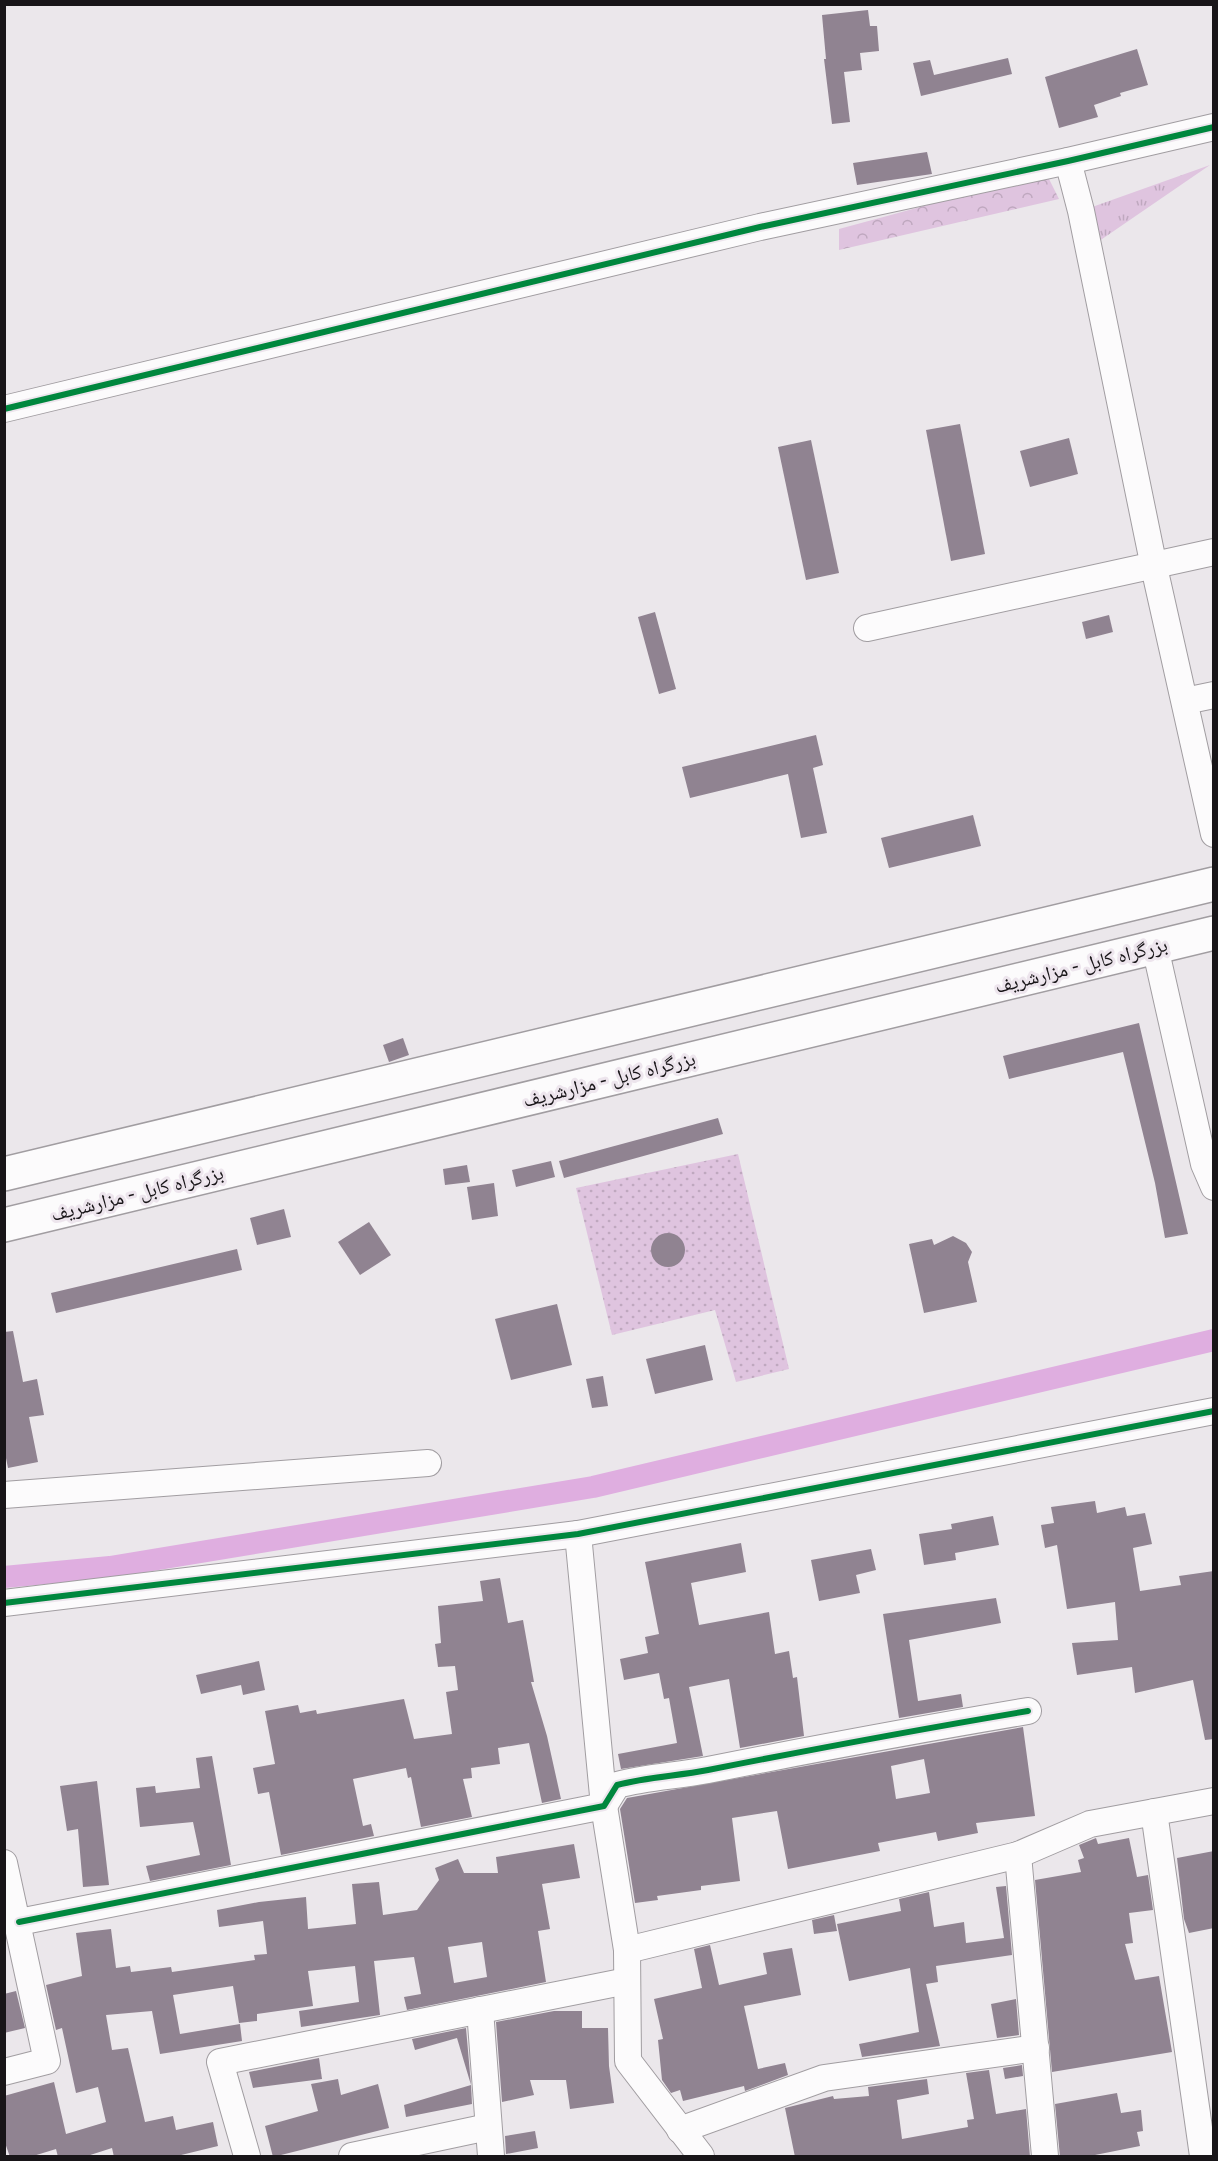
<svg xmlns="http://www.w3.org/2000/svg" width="1218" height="2161" viewBox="0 0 1218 2161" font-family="'Fira Sans Condensed','Noto Naskh Arabic',sans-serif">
  <defs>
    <pattern id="grass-tufts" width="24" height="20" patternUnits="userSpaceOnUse" patternTransform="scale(1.5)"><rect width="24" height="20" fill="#dfc4df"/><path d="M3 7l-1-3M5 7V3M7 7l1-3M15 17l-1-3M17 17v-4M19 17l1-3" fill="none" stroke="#bfa8bf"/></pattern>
    <pattern id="forest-crowns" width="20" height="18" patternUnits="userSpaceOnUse" patternTransform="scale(1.5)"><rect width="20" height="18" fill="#dfc4df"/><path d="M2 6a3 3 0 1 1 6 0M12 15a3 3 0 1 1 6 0" fill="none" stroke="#bfa8bf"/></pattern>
    <pattern id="park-dots" width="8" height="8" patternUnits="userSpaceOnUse" patternTransform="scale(1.5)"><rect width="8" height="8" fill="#dfc4df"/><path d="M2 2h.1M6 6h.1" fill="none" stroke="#bfa8bf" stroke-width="1.8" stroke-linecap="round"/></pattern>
  </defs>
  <rect width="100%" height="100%" fill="#ebe7eb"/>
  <path fill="url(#grass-tufts)" d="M1210,165L1089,248L1081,211Z"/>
  <path fill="url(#forest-crowns)" d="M1046,173L1059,199L839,250V229Z"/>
  <path fill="url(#park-dots)" d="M738,1154L789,1369L736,1382L715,1310L612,1335L576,1188Z"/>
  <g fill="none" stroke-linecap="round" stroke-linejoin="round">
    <path stroke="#dfaee0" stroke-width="22" d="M4,1577L110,1567L593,1487L1214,1340"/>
  </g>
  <g fill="#908391" fill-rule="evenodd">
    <path d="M868,10L870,26H877L879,51L860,53L862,70L844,72L850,122L832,124L824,59H826L822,15Z"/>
    <path d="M1137,49L1148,85L1120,93L1121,96L1094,105L1098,117L1059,128L1045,77Z"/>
    <path d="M1008,58L1012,74L921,96L913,63L930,60L934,75Z"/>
    <path d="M927,152L932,174L857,185L853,163Z"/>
    <path d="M960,424L985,554L951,561L926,430Z"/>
    <path d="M1069,438L1078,474L1030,487L1020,451Z"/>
    <path d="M811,440L839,573L806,580L778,447Z"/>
    <path d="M655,612L676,689L659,694L638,617Z"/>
    <path d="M1109,615L1113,632L1086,639L1082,622Z"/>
    <path d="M816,735L823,765L813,768L827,833L801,838L788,774L690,798L682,767Z"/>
    <path d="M973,815L981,846L889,868L881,838Z"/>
    <path d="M1139,1023L1188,1234L1165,1238L1155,1183L1123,1052L1009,1079L1003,1056Z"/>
    <path d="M403,1038L409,1055L389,1062L383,1045Z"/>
    <path d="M718,1118L723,1134L564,1178L559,1161Z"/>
    <path d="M551,1161L555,1177L516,1187L512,1170Z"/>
    <path d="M467,1165L470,1182L445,1185L443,1169Z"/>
    <path d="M494,1183L498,1216L472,1220L467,1187Z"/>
    <path d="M284,1209L291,1237L257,1245L250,1218Z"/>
    <path d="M369,1222L391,1255L360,1275L338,1242Z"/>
    <circle cx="668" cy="1250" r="17"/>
    <path d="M953,1236L966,1243L972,1252L968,1262L977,1302L924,1313L909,1244L932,1239L934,1245Z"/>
    <path d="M237,1249L242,1270L56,1313L51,1293Z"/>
    <path d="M557,1304L572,1365L511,1380L495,1319Z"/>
    <path d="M13,1331L23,1382L37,1379L44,1415L29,1417L38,1462L8,1468L4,1448V1332Z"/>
    <path d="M705,1345L713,1380L655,1394L646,1359Z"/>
    <path d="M603,1376L608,1406L592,1408L586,1379Z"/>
    <path d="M1095,1501L1097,1513L1125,1507L1127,1516L1145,1513L1152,1544L1133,1548L1140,1591L1181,1585L1179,1576L1214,1571V1739L1205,1740L1193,1680L1135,1693L1132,1667L1077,1675L1072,1643L1118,1640L1115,1602L1067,1609L1057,1545L1045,1548L1041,1525L1054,1523L1051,1507Z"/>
    <path d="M993,1516L999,1545L955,1553L956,1560L924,1565L919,1534L952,1529L951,1524Z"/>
    <path d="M741,1543L746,1572L691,1583L699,1625L769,1612L775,1654L789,1651L793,1678L797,1677L804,1736L740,1748L729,1679L689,1687L703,1756L621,1769L618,1754L677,1743L669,1698L664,1699L659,1673L624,1680L620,1659L648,1653L645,1637L659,1634L645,1562Z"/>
    <path d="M871,1549L876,1570L856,1575L860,1593L819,1601L811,1560Z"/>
    <path d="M500,1578L508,1623L523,1620L534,1682H531L547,1736L561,1799L542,1803L529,1743L498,1748L500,1764L471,1768L472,1778L463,1779L472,1817L421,1827L411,1777L408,1778L406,1768L353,1779L363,1826L371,1824L374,1836L281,1855L269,1792L258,1794L253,1768L275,1764L265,1711L298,1705L300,1713L316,1710L317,1714L404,1699L414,1739L452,1734L446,1692L458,1690L455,1666L438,1667L435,1644L441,1643L438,1606L483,1601L480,1581Z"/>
    <path d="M996,1598L1001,1623L909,1640L918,1701L961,1694L963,1707L899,1718L883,1614Z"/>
    <path d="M259,1661L265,1690L243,1695L241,1685L201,1694L196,1675Z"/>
    <path d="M1023,1727L1035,1816L976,1823L978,1833L938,1841L936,1832L878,1843L880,1851L788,1869L777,1811L732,1818L740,1881L701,1886V1890L657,1896L658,1900L635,1903L620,1809L627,1798ZM924,1759L930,1793L896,1799L891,1766Z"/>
    <path d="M212,1756L231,1865L150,1881L146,1866L200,1855L193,1822L140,1827L136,1788L155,1786L156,1793L200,1788L196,1758Z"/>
    <path d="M97,1781L109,1885L83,1887L78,1829L67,1831L60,1786Z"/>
    <path d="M1096,1838L1098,1844L1129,1838L1137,1877L1148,1875L1153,1910L1129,1913L1133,1943L1125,1944L1135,1980L1159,1976L1172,2052L1052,2072L1035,1880L1081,1872L1078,1860L1084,1858L1079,1845Z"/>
    <path d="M574,1844L580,1878L542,1884L550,1929L538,1931L546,1982L407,2010L404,1997L421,1994L414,1957L374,1961L380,2015L301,2027L299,2011L359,2002L355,1966L308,1971L313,2006L257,2014V2021L239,2023L233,1986L173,1995L180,2034L240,2024L242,2041L160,2054L152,2011L106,2015L112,2050L128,2048L145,2122L173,2116L176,2130L213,2122L218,2146L173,2157H114L112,2148L84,2157H58L56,2149L30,2157H10L4,2140V2096L54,2082L66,2134L106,2122L98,2087L76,2093L62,2028L56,2030L46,1985L82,1976L76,1933L111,1929L116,1968L130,1966L131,1972L171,1967L172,1972L255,1960L254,1955L267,1954L263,1921L219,1927L217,1910L259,1902L306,1897L308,1929L356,1924L352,1884L379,1882L383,1915L417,1910L439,1880L435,1868L458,1859L464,1873H498L496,1857ZM482,1942L487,1977L454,1983L448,1947Z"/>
    <path d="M1214,1851V1928L1189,1933L1184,1919L1177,1858Z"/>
    <path d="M1006,1886L1012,1955L936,1966L938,1982L926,1984L940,2046L862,2057L859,2044L919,2032L910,1968L849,1981L837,1924L901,1911L899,1899L929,1892L934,1927L964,1922L966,1943L1004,1938L996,1887Z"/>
    <path d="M834,1915L837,1931L814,1934L812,1920Z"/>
    <path d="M710,1945L719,1985L767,1974L763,1953L792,1948L801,1995L744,2006L758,2069L785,2063L788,2075L745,2091L744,2086L683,2101L680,2090L671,2093L662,2080L658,2040L663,2039L654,1999L702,1988L694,1949Z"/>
    <path d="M16,1991L25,2028L4,2033V1994Z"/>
    <path d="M1016,1999L1019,2035L997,2038L991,2004Z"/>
    <path d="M554,2011H582V2028H608L609,2066L614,2103L570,2109L566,2080H530L534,2095L502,2102L496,2022Z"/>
    <path d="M466,2028L471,2085L457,2038L415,2050L412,2039Z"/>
    <path d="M319,2058L322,2079L253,2088L249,2072Z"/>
    <path d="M1022,2065L1023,2076L1005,2079L1003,2068Z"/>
    <path d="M989,2070L996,2114L1026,2109L1030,2157H795L785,2108L833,2096L834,2099L869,2096L868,2087L927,2079L929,2094L897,2100L902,2139L968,2127L967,2120L974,2119L966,2073Z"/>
    <path d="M338,2079L341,2095L378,2084L389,2128L273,2157L265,2126L318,2111L311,2084Z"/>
    <path d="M471,2085L472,2104L406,2117L404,2105Z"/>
    <path d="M1117,2093L1121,2113L1141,2110L1143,2131L1137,2132L1140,2146L1085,2157H1060L1055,2104Z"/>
    <path d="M535,2131L538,2148L506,2154L505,2136Z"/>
  </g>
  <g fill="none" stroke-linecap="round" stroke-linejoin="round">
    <defs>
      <g id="minor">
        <path d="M1068,161L1081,211L1154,567L1214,834"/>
        <path d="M4,409L760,227L1068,161L1214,127"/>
        <path d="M867,628L1214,552"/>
        <path d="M1185,701L1214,695"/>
        <path d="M1155,947L1204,1164L1214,1187"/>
        <path d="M4,1495L428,1463"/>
        <path d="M578,1534L604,1806L627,1950L628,2061L701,2156"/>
        <path d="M4,1603L578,1534L1214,1411"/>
        <path d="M1154,1812L1203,2156"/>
        <path d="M1018,1855L1045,2156"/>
        <path d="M4,1863L47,2061L4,2072"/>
        <path d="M19,1922L604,1806L617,1785C647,1777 677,1776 708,1770C814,1749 921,1729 1028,1711"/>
        <path d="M627,1950L1018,1855L1090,1824L1214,1801"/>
        <path d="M480,2010L491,2156"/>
        <path d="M680,2130L824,2078L1036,2048"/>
        <path d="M247,2156L220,2062L627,1981"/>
        <path d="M352,2156L488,2127"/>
      </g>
      <g id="trunk">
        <path d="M4,1174L1214,884"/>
        <path d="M4,1225L1214,933"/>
      </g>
    </defs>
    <use href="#minor" stroke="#a19da1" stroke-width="28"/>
    <use href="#trunk" stroke="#a19da1" stroke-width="36"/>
    <use href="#minor" stroke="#fcfbfc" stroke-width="26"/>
    <use href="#trunk" stroke="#fcfbfc" stroke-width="33"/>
    <defs>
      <g id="cycleway">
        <path d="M4,409L760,227L1068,161L1214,127"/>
        <path d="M4,1603L578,1534L1214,1411"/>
        <path d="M19,1922L604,1806L617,1785C647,1777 677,1776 708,1770C814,1749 921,1729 1028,1711"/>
      </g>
    </defs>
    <use href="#cycleway" stroke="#ede5ed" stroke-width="10"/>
    <use href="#cycleway" stroke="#00873e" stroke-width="6"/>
  </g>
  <g text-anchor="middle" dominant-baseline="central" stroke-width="6" stroke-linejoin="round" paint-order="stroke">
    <g font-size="20" fill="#181518" stroke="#ede5ed">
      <text transform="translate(1081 965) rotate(-14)">بزرگراه کابل - مزارشریف</text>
      <text transform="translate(609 1079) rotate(-14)">بزرگراه کابل - مزارشریف</text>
      <text transform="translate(137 1193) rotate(-14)">بزرگراه کابل - مزارشریف</text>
    </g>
  </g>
  <rect width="1218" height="2161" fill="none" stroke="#181518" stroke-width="12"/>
</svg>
